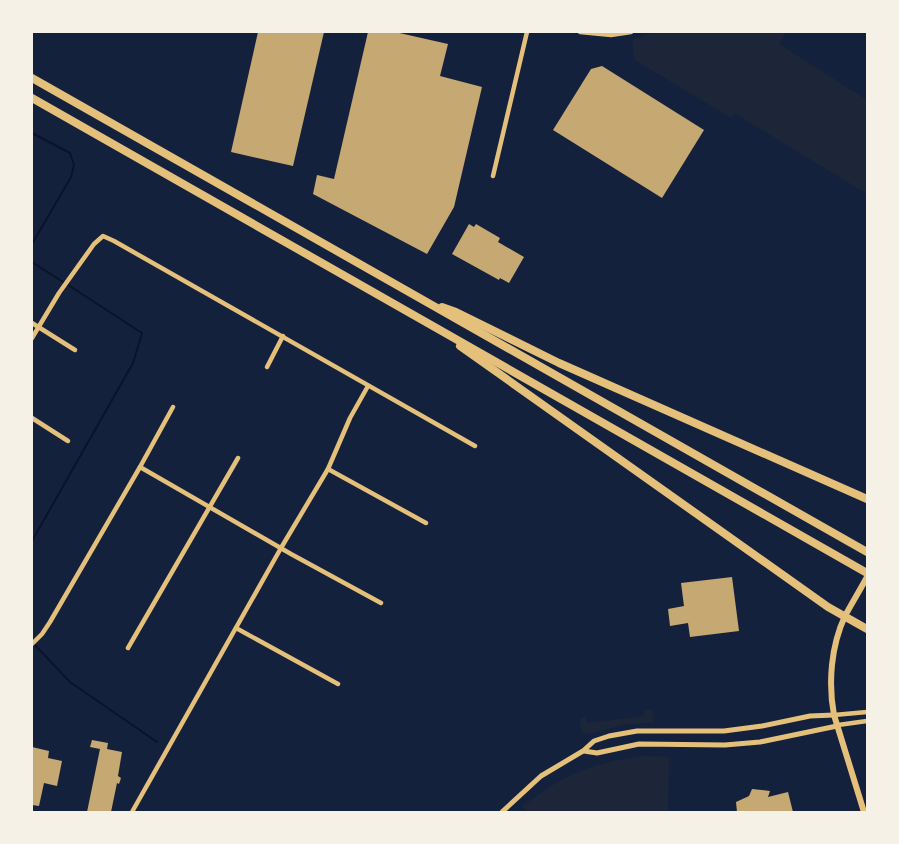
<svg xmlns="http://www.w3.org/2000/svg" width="899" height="844" viewBox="0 0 899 844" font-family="Rubik,sans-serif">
  <rect width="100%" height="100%" fill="#14213d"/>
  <g fill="#1d2539">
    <path d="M653,32H786L779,44L867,100V194L734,113L731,118L635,60L632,40Z"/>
    <path d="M652,709L654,722L623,725L588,734L582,732L580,725L581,719L585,717L587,723L644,716V710Z"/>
    <path d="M644,756L669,757L668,812H527L522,806C537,796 552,784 569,776C592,765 619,759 644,756Z"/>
  </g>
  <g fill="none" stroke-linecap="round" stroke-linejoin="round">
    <g stroke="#0b132b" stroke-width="2">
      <path d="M32,133L70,153L74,165L71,177L32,244"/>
      <path d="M32,262L63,282"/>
      <path d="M32,541L133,363L142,333L68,285"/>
      <path d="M33,643L70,682L157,742"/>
    </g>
  </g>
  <g fill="#c6a872">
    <path d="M258,32H324L293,166L231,152Z"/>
    <path d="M368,32H395L448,44L440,76L482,87L454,207L427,254L313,194L317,175L334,179Z"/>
    <path d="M602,66L704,130L662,198L553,130L591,69Z"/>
    <path d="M469,224L474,227L476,224L500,238L498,242L524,257L509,283L500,278L499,280L452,254Z"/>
    <path d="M732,577L739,631L690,637L688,623L670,626L668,609L684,606L681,583Z"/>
    <path d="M92,740L108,743L107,749L122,752L118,776L121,778L119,784L117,783L111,812H87L100,749L90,747Z"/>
    <path d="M32,747L49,751L48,758L62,761L57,786L44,783L39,806L32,805Z"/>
    <path d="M752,789L770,791L768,797L788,792L793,812H737L736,802L749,796Z"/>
  </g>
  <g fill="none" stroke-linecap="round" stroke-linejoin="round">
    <g stroke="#e5c07b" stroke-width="4.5">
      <path d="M580,32L611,35L631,32"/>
      <path d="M493,176L527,32"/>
      <path d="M32,323L75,350"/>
      <path d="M32,338L59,293L94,244L103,236L114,241L475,446"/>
      <path d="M267,367L283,336"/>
      <path d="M32,418L68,441"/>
      <path d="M140,467L291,554L381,603"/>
      <path d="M328,469L426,523"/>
      <path d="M236,628L338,684"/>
      <path d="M32,644L42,634L50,622L140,467L173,407"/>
      <path d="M128,648L238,458"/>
      <path d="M834,715L867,712"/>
      <path d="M838,725L867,721"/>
      <path d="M132,812L281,548L328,469L350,418L368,386"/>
    </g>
    <g stroke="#e5c07b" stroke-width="5">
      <path d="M584,751L597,753L639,744L725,745L760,742L837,726"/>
      <path d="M502,812L541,776L583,751L594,741L609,736L637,731H724L762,726L810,716L834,715"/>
    </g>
    <path stroke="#e5c07b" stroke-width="6" d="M864,812L834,715C828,683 831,646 845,616C852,603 860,590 867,577"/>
    <g stroke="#e5c07b" stroke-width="8">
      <path d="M32,78L867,552"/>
      <path d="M32,98L867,573"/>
      <path d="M442,307L456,312L559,363L867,499"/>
      <path d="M460,346L828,607L867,629"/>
    </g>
  </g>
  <rect width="899" height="844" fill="none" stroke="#f6f1e7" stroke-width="66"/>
</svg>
